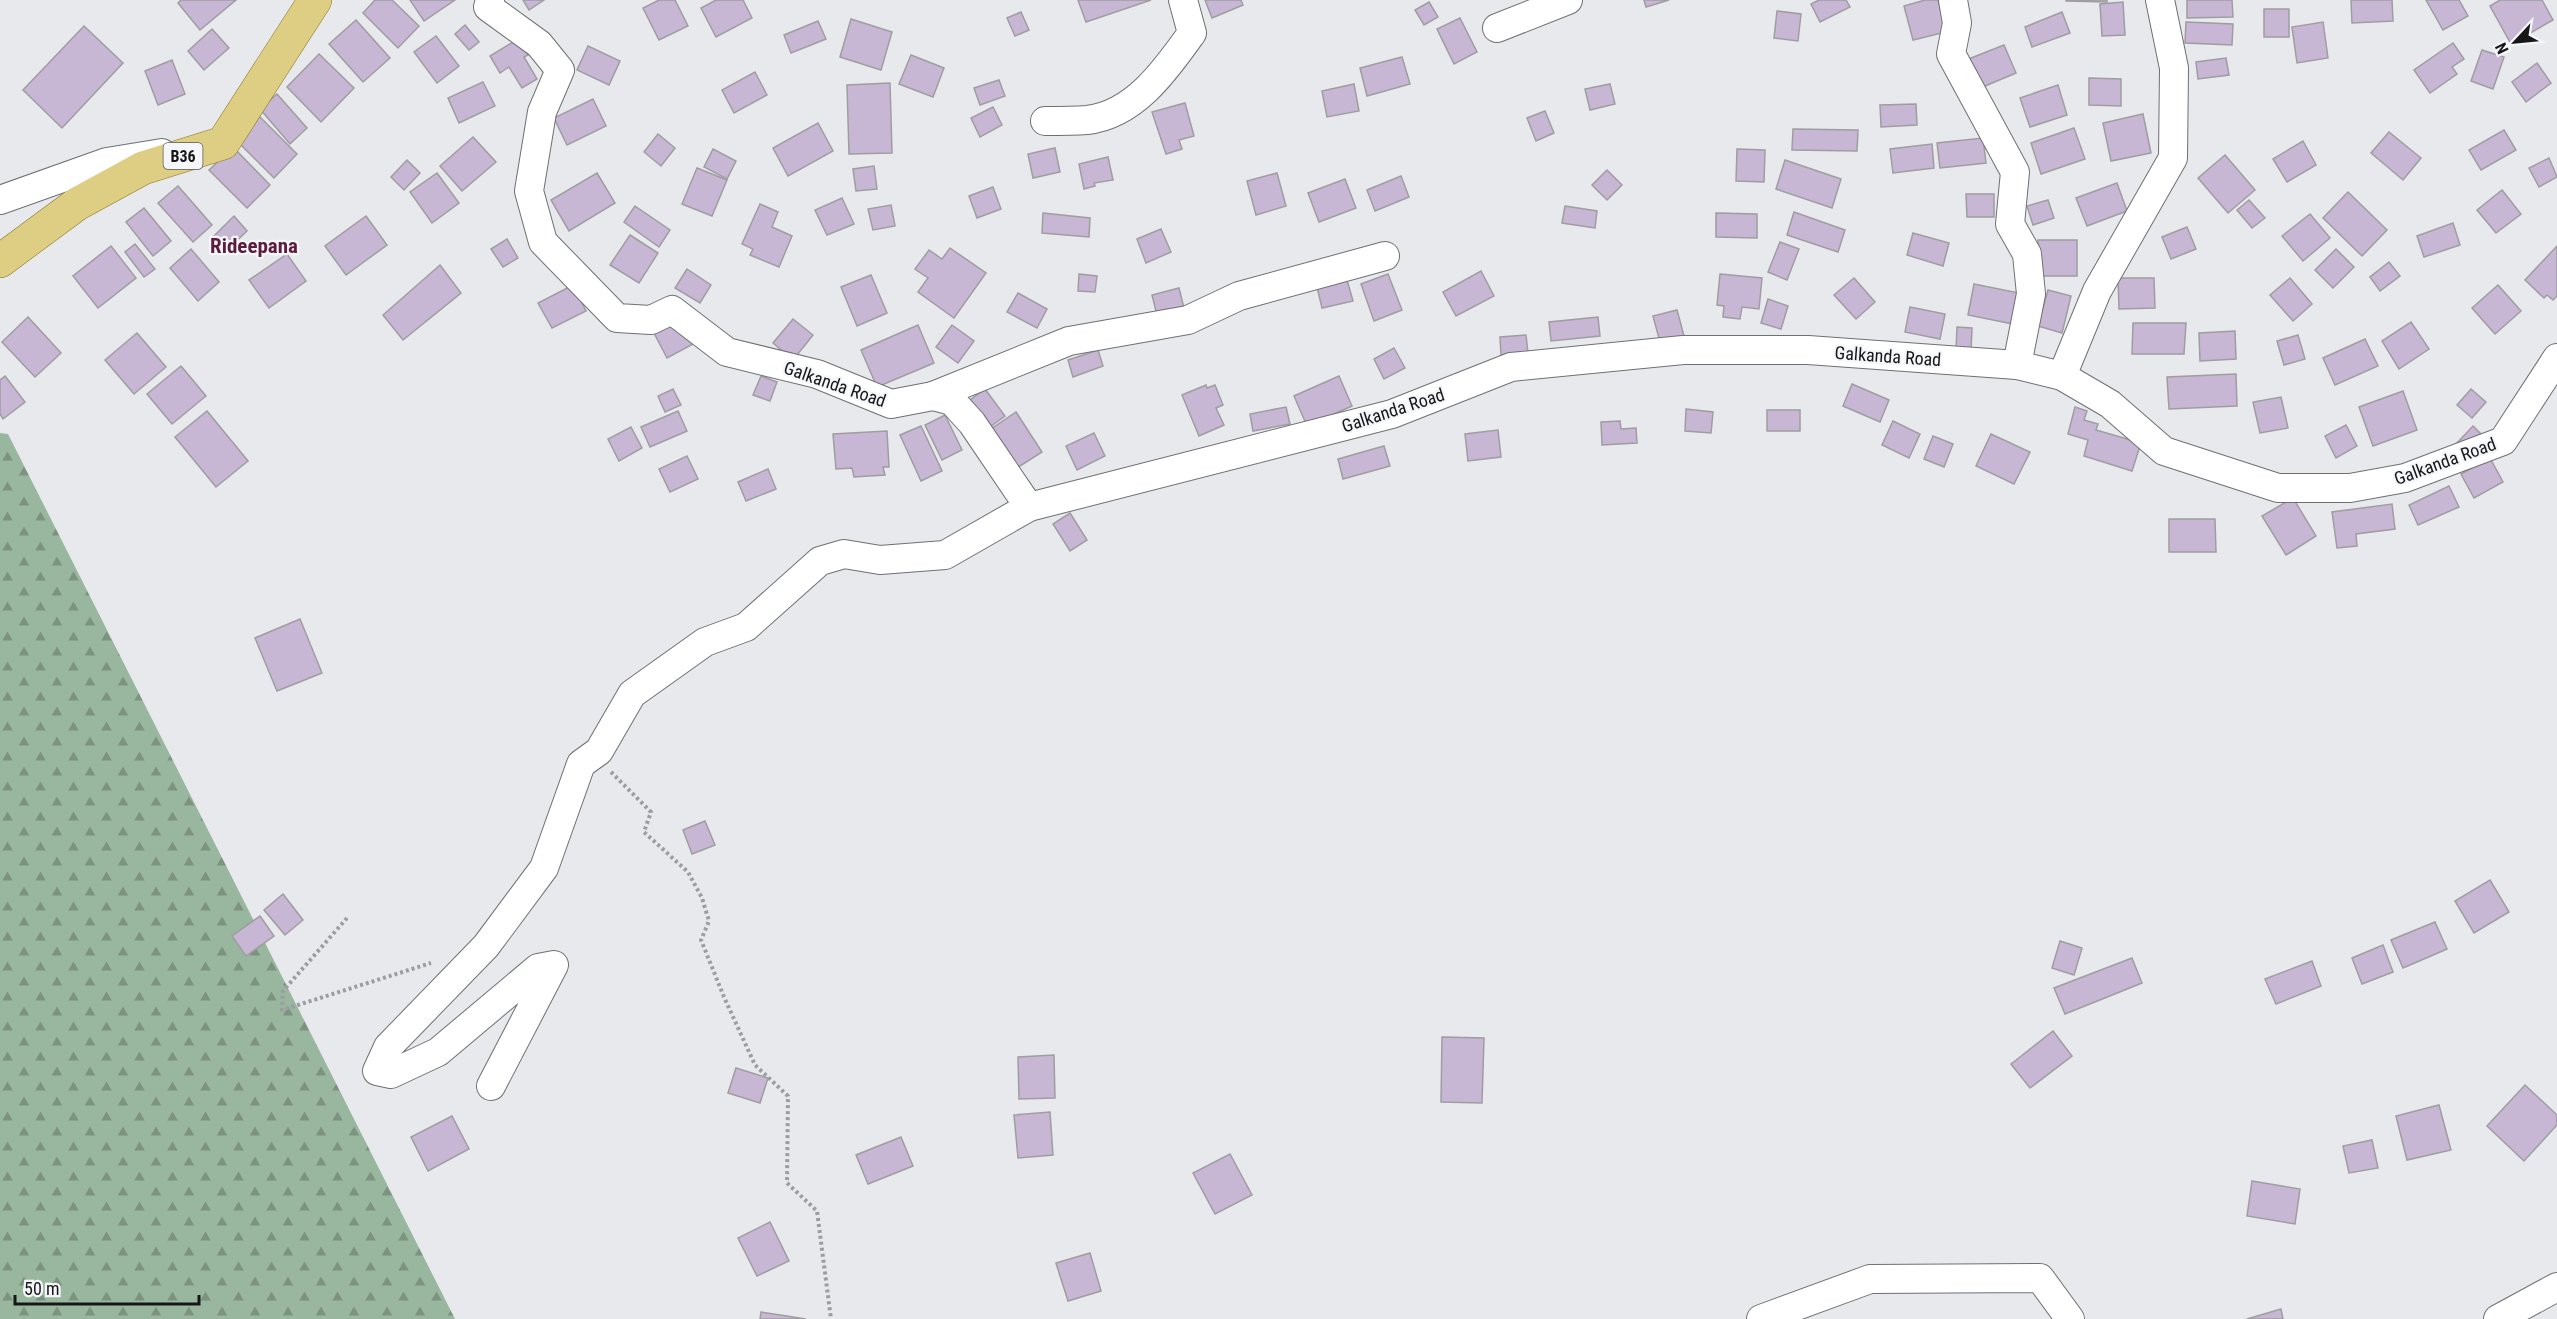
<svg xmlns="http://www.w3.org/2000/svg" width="2557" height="1319" viewBox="0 0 2557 1319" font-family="'Roboto Condensed',sans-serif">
  <defs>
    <pattern id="forest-firs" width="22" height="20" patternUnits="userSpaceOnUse" patternTransform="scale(1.5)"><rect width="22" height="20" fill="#99b69e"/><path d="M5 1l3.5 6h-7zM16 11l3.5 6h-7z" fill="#7c9380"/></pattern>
  </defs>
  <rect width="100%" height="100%" fill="#e7e9ed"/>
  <path fill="url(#forest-firs)" d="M0,433L8,434L455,1319H0Z"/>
  <g fill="#c7b7d5" stroke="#9f9da0" stroke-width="1.5">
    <path d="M181,0H236L200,30L178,3Z"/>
    <path d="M375,0H392L419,26L398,48L363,13Z"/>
    <path d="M410,0H455L424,21Z"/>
    <path d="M523,0H544L529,10Z"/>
    <path d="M659,0H675L688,26L659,40L643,8Z"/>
    <path d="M716,0H743L752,18L716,37L701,8Z"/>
    <path d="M1078,0H1151L1086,22Z"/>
    <path d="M1205,0H1241L1243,5L1212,18Z"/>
    <path d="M1644,0H1669L1646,7Z"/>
    <path d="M1819,0H1846L1850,7L1820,22L1811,4Z"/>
    <path d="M1925,0H1938L1946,32L1913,40L1904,6Z"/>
    <path d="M2066,0H2107V2L2066,1Z"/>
    <path d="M2187,0H2232L2233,17L2187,18Z"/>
    <path d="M2351,0H2392L2393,21L2352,23Z"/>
    <path d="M2426,0H2459L2468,16L2443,30Z"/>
    <path d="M2500,0H2542L2553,20L2511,44L2490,6Z"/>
    <path d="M1429,2L1438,17L1424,25L1415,10Z"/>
    <path d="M2123,2L2125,35L2102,36L2100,4Z"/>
    <rect x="2264" y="9" width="25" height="28"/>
    <path d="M1777,11L1801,14L1798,41L1774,38Z"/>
    <path d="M1021,12L1029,30L1015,36L1007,18Z"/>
    <path d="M2062,12L2070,33L2032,47L2025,27Z"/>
    <path d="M1460,18L1477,52L1454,64L1437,29Z"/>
    <path d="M851,19L892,32L881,70L840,57Z"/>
    <path d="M356,20L390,58L363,82L329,44Z"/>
    <path d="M818,21L826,39L791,53L784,35Z"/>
    <path d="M2186,22L2233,24L2232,45L2185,43Z"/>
    <path d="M2323,22L2328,58L2297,63L2292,27Z"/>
    <path d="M465,25L479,42L469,50L455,34Z"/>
    <path d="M84,26L123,63L62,128L23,90Z"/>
    <path d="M212,29L229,48L204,70L188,51Z"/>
    <path d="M436,36L459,66L437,83L414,52Z"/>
    <path d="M518,39L528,55L524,57L537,79L522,88L509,67L500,73L490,56Z"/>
    <path d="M2453,43L2464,59L2452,67L2457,74L2430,93L2414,70Z"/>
    <path d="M2004,45L2016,73L1978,89L1966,60Z"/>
    <path d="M588,46L620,61L609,85L577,70Z"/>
    <path d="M2482,50L2504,57L2493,89L2471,81Z"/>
    <path d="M319,54L354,88L321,122L287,87Z"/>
    <path d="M911,55L944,68L933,97L899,84Z"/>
    <path d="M1402,57L1410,84L1367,96L1360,68Z"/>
    <path d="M2226,58L2229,75L2198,79L2196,62Z"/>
    <path d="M172,60L185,94L158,105L145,71Z"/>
    <path d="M2537,63L2551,83L2526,102L2512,82Z"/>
    <path d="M755,72L767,95L734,113L722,90Z"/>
    <path d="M2089,78L2121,79V106L2089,105Z"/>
    <path d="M999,80L1005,96L980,105L974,88Z"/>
    <path d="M483,82L495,106L459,123L448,98Z"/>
    <path d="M890,83L892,153L849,154L847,85Z"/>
    <path d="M1354,84L1359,111L1327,117L1322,91Z"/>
    <path d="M1610,84L1615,104L1590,110L1585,89Z"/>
    <path d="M2058,85L2067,115L2030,127L2020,98Z"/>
    <path d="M277,94L307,128L290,144L260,109Z"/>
    <path d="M593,99L606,126L567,145L554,118Z"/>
    <path d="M1185,103L1194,136L1179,140L1182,149L1166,154L1152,112Z"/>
    <path d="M1916,104L1917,125L1881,127L1880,105Z"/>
    <path d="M993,107L1002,125L980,137L971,118Z"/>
    <path d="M1545,111L1554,133L1536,141L1527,118Z"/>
    <path d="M2143,114L2151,153L2111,161L2103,123Z"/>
    <path d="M258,115L297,154L274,178L234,138Z"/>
    <path d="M818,123L833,151L788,176L773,148Z"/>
    <path d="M2074,128L2085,159L2041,174L2031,143Z"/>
    <path d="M1793,129L1858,130L1857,151L1792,150Z"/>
    <path d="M2504,130L2516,150L2481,170L2469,150Z"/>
    <path d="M2389,132L2421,158L2403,180L2371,153Z"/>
    <path d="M658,134L675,148L661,166L644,152Z"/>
    <path d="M473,137L496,162L462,191L440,166Z"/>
    <path d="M1983,138L1986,163L1940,168L1937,143Z"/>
    <path d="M2303,141L2316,165L2287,182L2273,159Z"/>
    <path d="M1932,144L1934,168L1893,173L1890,149Z"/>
    <path d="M233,147L270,185L247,208L209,170Z"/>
    <path d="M1055,148L1060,172L1033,178L1028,154Z"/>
    <path d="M713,149L736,161L727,179L704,167Z"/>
    <path d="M1737,149L1765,150L1764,182L1736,181Z"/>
    <path d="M2225,155L2255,190L2228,213L2198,178Z"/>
    <path d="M1108,157L1113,180L1094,183L1095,186L1084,189L1079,164Z"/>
    <path d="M2549,158L2557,177L2539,187L2529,168Z"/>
    <path d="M407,160L420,173L404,190L391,177Z"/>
    <path d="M1785,160L1841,179L1832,208L1776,189Z"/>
    <path d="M874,166L877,189L856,191L853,169Z"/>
    <path d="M697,168L727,180L712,216L682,204Z"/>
    <path d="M1607,170L1622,185L1607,200L1592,185Z"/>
    <path d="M437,173L459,203L432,223L410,192Z"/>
    <path d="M597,173L615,203L569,231L551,200Z"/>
    <path d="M1277,173L1286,206L1256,215L1247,181Z"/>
    <path d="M1401,176L1409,197L1375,211L1367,190Z"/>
    <path d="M1345,179L1356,208L1319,222L1308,193Z"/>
    <path d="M2117,183L2127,211L2087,226L2076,198Z"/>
    <path d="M178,186L212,225L193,242L158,203Z"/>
    <path d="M993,187L1001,209L977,218L969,196Z"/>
    <path d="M2502,190L2521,214L2496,233L2477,210Z"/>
    <path d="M2348,192L2387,230L2362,256L2323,218Z"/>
    <path d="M1966,194H1994V217H1967Z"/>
    <path d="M842,198L854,224L827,235L815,210Z"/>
    <path d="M2048,200L2054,218L2033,225L2027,206Z"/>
    <path d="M2249,200L2265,218L2252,228L2237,210Z"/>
    <path d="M760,204L778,212L772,227L792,236L779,267L750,255L753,249L742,244Z"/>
    <path d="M891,205L895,226L873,230L868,209Z"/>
    <path d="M635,206L670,230L659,247L624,222Z"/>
    <path d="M1565,206L1597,211L1595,228L1562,223Z"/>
    <path d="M144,208L171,241L153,256L126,222Z"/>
    <path d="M1794,212L1845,230L1838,252L1787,235Z"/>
    <path d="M1043,213L1090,218L1089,237L1042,233Z"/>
    <path d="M1716,213L1757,214V238L1716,237Z"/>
    <path d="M2310,214L2330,238L2303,261L2282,236Z"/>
    <path d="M234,216L247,231L225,252L212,238Z"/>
    <path d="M366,216L387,245L346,275L325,246Z"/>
    <path d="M2453,223L2460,245L2424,257L2417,236Z"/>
    <path d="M2187,227L2196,249L2171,259L2162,237Z"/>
    <path d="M1161,229L1171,252L1146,263L1137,239Z"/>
    <path d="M1913,233L1949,243L1943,266L1907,255Z"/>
    <path d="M630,235L658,253L639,283L610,265Z"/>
    <path d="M507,239L518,258L503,267L491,249Z"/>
    <path d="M2038,240H2077V276H2039Z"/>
    <path d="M1780,242L1799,249L1787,280L1768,272Z"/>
    <path d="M135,244L155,269L144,277L125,252Z"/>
    <path d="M111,246L136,278L98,308L73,276Z"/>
    <path d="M2557,246V296L2553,300L2547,295L2544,298L2525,280Z"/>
    <path d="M950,248L986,273L954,318L918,292L928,278L915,269L929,250L942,259Z"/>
    <path d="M191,249L219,282L198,301L170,268Z"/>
    <path d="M2336,249L2354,267L2333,288L2315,270Z"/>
    <path d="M287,254L306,281L269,308L249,280Z"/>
    <path d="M2389,262L2400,276L2380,291L2370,277Z"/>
    <path d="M440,265L461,293L403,340L383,315Z"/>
    <path d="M687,269L711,285L700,303L675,288Z"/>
    <path d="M1481,271L1494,296L1456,316L1443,292Z"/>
    <path d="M1079,274L1097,276L1095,292L1078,291Z"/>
    <path d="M1388,274L1402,310L1374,321L1361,284Z"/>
    <path d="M1720,274L1762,278L1759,309L1742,307L1740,319L1723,317L1724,306L1717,305Z"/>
    <path d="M871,275L887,313L857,326L841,287Z"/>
    <path d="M1854,278L1875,302L1856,319L1834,295Z"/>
    <path d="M2118,278H2154L2155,308L2119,309Z"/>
    <path d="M2290,278L2312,304L2293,321L2270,295Z"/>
    <path d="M1347,280L1353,301L1322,308L1317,287Z"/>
    <path d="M1974,284L2019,293L2013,324L1968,315Z"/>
    <path d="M573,285L586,311L552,328L538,303Z"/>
    <path d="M2498,285L2521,311L2495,334L2472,308Z"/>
    <path d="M1179,288L1184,308L1157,315L1152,295Z"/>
    <path d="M2048,290L2071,296L2062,333L2038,326Z"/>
    <path d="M1018,293L1047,309L1037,328L1007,312Z"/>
    <path d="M1768,299L1788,306L1781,329L1761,323Z"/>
    <path d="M1910,307L1945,314L1940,339L1905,332Z"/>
    <path d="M1677,310L1684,336L1660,342L1653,316Z"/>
    <path d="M28,317L61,353L35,377L2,342Z"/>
    <path d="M1598,317L1600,336L1551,341L1549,322Z"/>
    <path d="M682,318L695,343L667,358L654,333Z"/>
    <path d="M793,319L813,335L793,360L773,343Z"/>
    <path d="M2411,322L2429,349L2399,369L2382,341Z"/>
    <path d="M2133,323H2186L2184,354H2132Z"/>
    <path d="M918,325L934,363L877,387L861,350Z"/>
    <path d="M952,325L974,341L958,363L936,347Z"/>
    <path d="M1957,327L1972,328L1971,351L1956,350Z"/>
    <path d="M2235,331L2236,359L2200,361L2199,333Z"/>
    <path d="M137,333L166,367L134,394L105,360Z"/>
    <path d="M1526,335L1528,353L1501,355L1500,337Z"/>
    <path d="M2298,335L2305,359L2284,365L2277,341Z"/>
    <path d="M2365,339L2378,366L2335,385L2323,358Z"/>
    <path d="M1394,348L1405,368L1384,379L1374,359Z"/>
    <path d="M1098,350L1103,366L1073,377L1068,360Z"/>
    <path d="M181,366L206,396L172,424L147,394Z"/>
    <path d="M2236,374L2237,406L2169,409L2167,377Z"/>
    <path d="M5,376L25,402L3,419L0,414V380Z"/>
    <path d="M761,376L777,382L770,401L753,395Z"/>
    <path d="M1339,376L1352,406L1307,426L1294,396Z"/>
    <path d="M1852,384L1889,400L1880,422L1843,406Z"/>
    <path d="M1206,385L1207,388L1215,385L1223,405L1216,408L1224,425L1199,436L1182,395Z"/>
    <path d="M673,389L681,405L665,412L658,396Z"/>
    <path d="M985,389L1005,416L990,427L970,400Z"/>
    <path d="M2471,389L2486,402L2472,418L2457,405Z"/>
    <path d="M2403,391L2417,430L2373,446L2359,407Z"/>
    <path d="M2281,397L2288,428L2260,433L2253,402Z"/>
    <path d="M1286,407L1290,424L1253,431L1250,414Z"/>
    <path d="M2075,407L2087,411L2084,420L2098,424L2096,430L2141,443L2132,471L2084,456L2088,440L2068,434Z"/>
    <path d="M1686,409L1713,412L1711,433L1685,431Z"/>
    <rect x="1767" y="410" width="33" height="21"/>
    <path d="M207,411L248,461L216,487L175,437Z"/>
    <path d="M678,411L687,431L650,447L641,427Z"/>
    <path d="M1016,412L1042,452L1017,468L991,429Z"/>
    <path d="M945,415L962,450L942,460L925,425Z"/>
    <path d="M1620,421L1621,429L1636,428L1637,443L1602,445L1601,422Z"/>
    <path d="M1893,421L1920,434L1909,458L1882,445Z"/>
    <path d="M2346,425L2357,446L2336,458L2325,436Z"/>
    <path d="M921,426L942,471L921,481L900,435Z"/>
    <path d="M2473,426L2483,436L2456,444Z"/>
    <path d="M631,427L642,448L619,461L608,439Z"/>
    <path d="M1498,430L1501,457L1468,461L1465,434Z"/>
    <path d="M887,431L889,467H883L885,475L854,477L852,468L836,469L833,434Z"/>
    <path d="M1094,433L1105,456L1077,470L1066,446Z"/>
    <path d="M1991,434L2030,452L2014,484L1976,466Z"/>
    <path d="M1933,436L1953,444L1944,467L1924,459Z"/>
    <path d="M1384,446L1390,466L1343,479L1338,459Z"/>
    <path d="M687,456L698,479L670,492L659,469Z"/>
    <path d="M2490,458L2503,482L2474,498L2461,474Z"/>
    <path d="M768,469L776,489L746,501L738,482Z"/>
    <path d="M2449,486L2459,507L2418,525L2409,505Z"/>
    <path d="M2293,498L2316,536L2286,555L2262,516Z"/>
    <path d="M2392,504L2395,529L2356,534L2357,546L2337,548L2332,512Z"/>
    <path d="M1070,513L1087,540L1070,551L1053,524Z"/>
    <path d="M2169,519H2215L2216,552H2169Z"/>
    <path d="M300,619L322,673L277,691L255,638Z"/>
    <path d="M705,821L715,845L692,854L683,830Z"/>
    <path d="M2490,880L2509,912L2474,933L2455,901Z"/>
    <path d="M283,894L303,920L285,935L264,910Z"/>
    <path d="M260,916L274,936L246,956L232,936Z"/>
    <path d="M2435,922L2447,949L2403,968L2391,940Z"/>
    <path d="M2060,941L2082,948L2074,975L2052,968Z"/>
    <path d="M2383,945L2393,972L2362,984L2352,958Z"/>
    <path d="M2132,958L2142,983L2065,1014L2054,988Z"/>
    <path d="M2312,961L2321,986L2276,1004L2265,979Z"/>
    <path d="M2053,1031L2072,1056L2030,1088L2011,1064Z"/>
    <path d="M1442,1037L1484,1038L1482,1103L1441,1102Z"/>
    <path d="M1054,1055L1055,1098L1019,1099L1018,1057Z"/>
    <path d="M736,1068L768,1078L760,1103L728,1093Z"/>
    <path d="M2525,1085L2557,1115V1125L2524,1161L2487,1126Z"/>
    <path d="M2439,1105L2451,1150L2407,1160L2396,1116Z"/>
    <path d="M1050,1112L1053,1155L1018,1158L1014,1115Z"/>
    <path d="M452,1116L469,1149L428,1171L411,1137Z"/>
    <path d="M901,1137L913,1166L868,1184L856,1155Z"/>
    <path d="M2372,1140L2378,1168L2349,1173L2343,1146Z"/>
    <path d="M1230,1154L1252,1195L1215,1214L1193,1173Z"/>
    <path d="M2252,1181L2300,1189L2295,1224L2247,1216Z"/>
    <path d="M770,1222L789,1261L757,1276L738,1238Z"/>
    <path d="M1090,1253L1101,1291L1068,1301L1056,1263Z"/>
    <path d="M2281,1309L2283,1319H2247Z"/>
    <path d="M761,1312L806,1319H760Z"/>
  </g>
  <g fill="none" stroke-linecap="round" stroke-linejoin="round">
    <defs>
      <g id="street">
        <path d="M490,0L488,7L539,44L560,70L542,112L529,191L543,242L617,318L651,320L672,310L727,352L817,374L891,404L933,396L952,401L972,423L1029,507L1392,414L1511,367L1683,350H1808L2017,365L2062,376L2110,404L2164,451L2278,488H2350L2405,478L2503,441L2557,358"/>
        <path d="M1953,0L1957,23L1951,54L2015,172L2010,224L2027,254L2031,294L2017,365"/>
        <path d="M1497,28L1568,0"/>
        <path d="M1045,121C1059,121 1073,121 1087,120C1135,115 1167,68 1192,33L1183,0"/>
        <path d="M0,200L107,162L162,153"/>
        <path d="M2062,376L2097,291L2173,158L2174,68L2160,0"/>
        <path d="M933,396L1069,341L1188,320L1239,296L1385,256"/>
        <path d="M491,1086L554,965L538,968L438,1052L391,1074L377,1071L388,1047L486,946L544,868L581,764L599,751L632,694L705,642L746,627L820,561L844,554L880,560L945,555L1029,507"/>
        <path d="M1761,1319L1870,1279L2040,1278L2070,1319"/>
        <path d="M2498,1319L2557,1287"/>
      </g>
      <path id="primary" d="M0,261L77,204L143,168L223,143L315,0"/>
    </defs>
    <use href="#street" stroke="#6f7073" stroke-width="30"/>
    <use href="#primary" stroke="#897828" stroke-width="34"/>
    <g stroke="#9c9da0" stroke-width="4" stroke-dasharray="3 3" stroke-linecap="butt">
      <path d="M611,772L651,812L644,832L688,872L702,898L709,921L701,940L724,997L755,1065L788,1096L787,1183L817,1211L831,1319"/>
      <path d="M347,918L283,991L282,1010L431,963"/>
    </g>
    <use href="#street" stroke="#fff" stroke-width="28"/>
    <use href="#primary" stroke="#ddce83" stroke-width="33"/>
  </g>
  <g text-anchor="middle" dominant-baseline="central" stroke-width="4.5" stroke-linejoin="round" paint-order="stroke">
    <rect fill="#f5f6fa" stroke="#5a5a5c" stroke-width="1.5" x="163.5" y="143" width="39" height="26" rx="4.5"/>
    <g font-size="16" font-weight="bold" fill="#171718">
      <text x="183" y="156">B36</text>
    </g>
    <g font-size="18" fill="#171718" stroke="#f5f6fa">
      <text transform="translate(1888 356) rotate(4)">Galkanda Road</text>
      <text transform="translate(835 384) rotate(19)">Galkanda Road</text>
      <text transform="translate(1393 410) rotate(-18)">Galkanda Road</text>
      <text transform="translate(2445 461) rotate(-20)">Galkanda Road</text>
    </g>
    <g font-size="21" font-weight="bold" fill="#5b1c3e" stroke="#f5f6fa">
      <text x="254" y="246">Rideepana</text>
    </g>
  </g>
  <g transform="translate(2515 42) rotate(244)" stroke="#f5f6fa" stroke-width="4.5" paint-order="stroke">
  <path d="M0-4.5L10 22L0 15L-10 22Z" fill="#171718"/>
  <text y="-9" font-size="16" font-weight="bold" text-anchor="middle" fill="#171718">N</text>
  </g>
  <path d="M15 1295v9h184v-9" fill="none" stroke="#171718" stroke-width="3"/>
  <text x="24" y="1295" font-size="18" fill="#171718" stroke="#f5f6fa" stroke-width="4.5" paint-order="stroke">50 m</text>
</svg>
